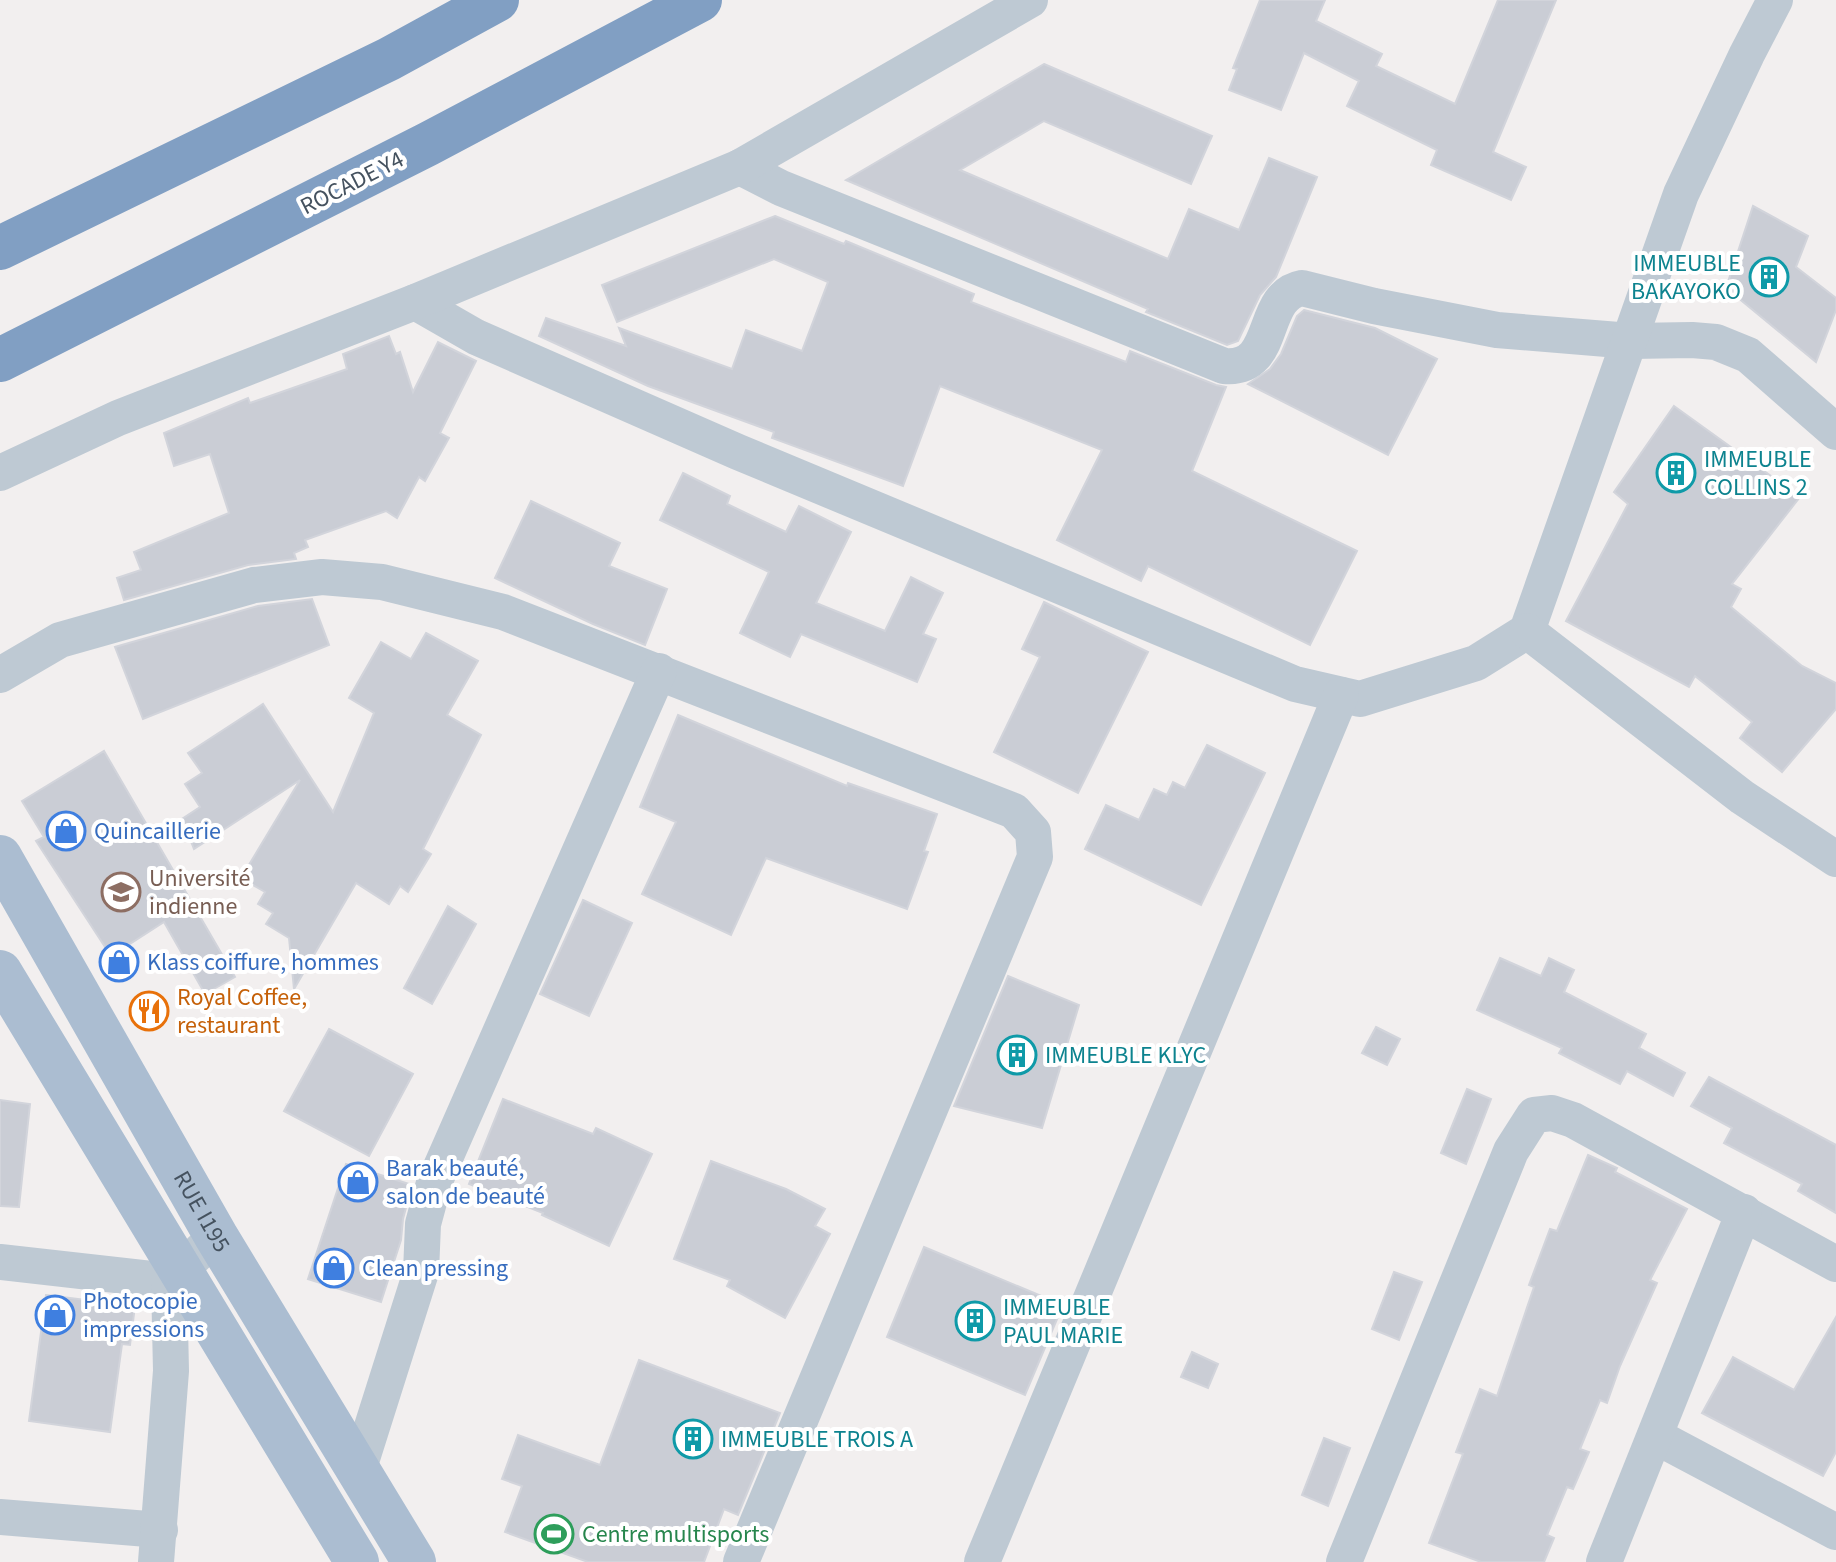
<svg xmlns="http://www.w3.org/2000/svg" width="1836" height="1562" viewBox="0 0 1836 1562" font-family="'Source Sans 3',sans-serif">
  <rect width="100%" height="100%" fill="#f2efef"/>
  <g fill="#cacdd5" stroke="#d2d4db" stroke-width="2">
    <path d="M1260,0H1325L1316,21L1382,54L1376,66L1455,104L1498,0H1556L1493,152L1526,167L1511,200L1431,165L1437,150L1347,106L1359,81L1304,53L1281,110L1229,90L1237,69L1233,68Z"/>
    <path d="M1044,64L1212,136L1191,184L1044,121L960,170L1168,259L1189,209L1239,230L1269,158L1317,177L1276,277L1260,295L1238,341L1227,345L1146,312L1148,309L846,180Z"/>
    <path d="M1753,206L1808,236L1796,267L1836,298V310L1816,362L1726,288Z"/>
    <path d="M775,216L844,244L846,241L974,294L971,302L1126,362L1130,351L1216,385L1226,387L1192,471L1357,551L1310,645L1148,566L1141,581L1057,540L1102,450L940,386L903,486L772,438L774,432L648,386L539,336L546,318L626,346L619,328L732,369L746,330L802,351L828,282L774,259L617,322L602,285Z"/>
    <path d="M1304,310L1375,328L1437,359L1388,455L1248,384L1270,369L1281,354L1297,316Z"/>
    <path d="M389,336L396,354L400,352L413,392L438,342L476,361L440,433L449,438L425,481L419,477L397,518L386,511L305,540L308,547L294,553L296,559L248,565L124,600L117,578L141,570L134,552L229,513L210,454L174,466L164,433L248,398L250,403L347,369L343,354Z"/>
    <path d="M1674,406L1800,497L1732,584L1741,589L1731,607L1802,666L1836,683V709L1782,772L1740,738L1752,722L1695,676L1689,687L1566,621L1628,504L1614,492Z"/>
    <path d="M683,473L730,496L727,504L786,532L799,506L851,532L816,603L885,631L911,577L943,593L923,634L936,639L917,682L801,634L790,657L740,633L769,572L660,520Z"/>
    <path d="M531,501L620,543L609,566L667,589L645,645L593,624L495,578Z"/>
    <path d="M312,599L329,645L143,719L115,647L258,606Z"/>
    <path d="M1044,602L1148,652L1078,793L994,752L1040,657L1022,649Z"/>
    <path d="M426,633L478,661L447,715L481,735L423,849L431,854L408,892L400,886L389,904L356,883L294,989L289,938L266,924L273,913L258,904L265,892L241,878L300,780L194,849L182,819L200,807L185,784L202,773L188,753L263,704L333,812L374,713L349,698L381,642L411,659Z"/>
    <path d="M678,715L847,786L848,783L937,814L924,851L928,852L907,909L766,858L731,935L642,894L676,822L640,807Z"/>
    <path d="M1207,745L1265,773L1201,905L1085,849L1106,805L1139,820L1154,789L1167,795L1173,782L1185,788Z"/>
    <path d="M104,751L235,977L205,994L164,922L111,956L36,841L44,837L22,801Z"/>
    <path d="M583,900L632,923L589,1016L540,994Z"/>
    <path d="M448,906L476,924L432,1004L404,988Z"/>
    <path d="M1500,958L1541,976L1549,958L1574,970L1564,992L1646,1034L1639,1048L1685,1073L1673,1096L1627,1071L1620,1084L1559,1053L1562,1048L1477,1010Z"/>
    <path d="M1008,976L1079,1005L1042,1128L954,1106Z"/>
    <path d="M1376,1027L1400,1039L1387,1065L1362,1053Z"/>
    <path d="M329,1029L413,1074L369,1156L284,1111Z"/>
    <path d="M1709,1077L1836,1145V1213L1798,1191L1802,1184L1724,1143L1732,1128L1691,1106Z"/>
    <path d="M1467,1089L1491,1099L1466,1164L1441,1153Z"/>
    <path d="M503,1099L593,1134L596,1128L652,1154L609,1246L542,1215L543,1213L469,1184Z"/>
    <path d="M0,1100L30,1104L19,1207L0,1206Z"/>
    <path d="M1588,1155L1617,1168L1615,1172L1687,1209L1650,1280L1657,1283L1620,1366L1607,1403L1600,1400L1580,1449L1589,1452L1573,1489L1567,1487L1547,1535L1554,1538L1544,1562H1481L1429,1543L1463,1454L1456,1452L1480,1389L1497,1396L1534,1287L1529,1285L1550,1229L1557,1231Z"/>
    <path d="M711,1161L786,1189L825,1209L815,1226L830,1234L785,1318L727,1286L730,1280L674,1259Z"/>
    <path d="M346,1164L412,1185L403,1219L401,1240L381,1302L308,1279Z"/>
    <path d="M924,1247L1063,1305L1025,1395L887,1337Z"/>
    <path d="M1394,1272L1422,1282L1399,1340L1372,1329Z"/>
    <path d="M46,1295L135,1306L130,1345L122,1344L110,1432L29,1421Z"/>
    <path d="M1836,1317V1452L1823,1476L1702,1413L1733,1357L1794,1390Z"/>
    <path d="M1192,1352L1218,1364L1208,1388L1181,1377Z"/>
    <path d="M639,1360L780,1413L738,1515L724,1509L704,1562H588L505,1532L522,1486L502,1479L518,1435L600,1465Z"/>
    <path d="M1324,1438L1350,1448L1328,1506L1302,1495Z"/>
  </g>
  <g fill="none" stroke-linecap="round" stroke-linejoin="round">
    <g stroke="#bec9d3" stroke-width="36">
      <path d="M740,167L781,188L1224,366C1279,371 1258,296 1302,288L1374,306L1497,330L1631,341L1692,340L1716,342L1748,355L1836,432"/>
      <path d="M415,302L476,337L738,452L1295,684L1360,699L1476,663L1527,631L1681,194L1747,54L1775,0"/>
      <path d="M0,473L118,418L415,302L740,167L1030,0"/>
      <path d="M1527,631L1742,797L1836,859"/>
      <path d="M0,675L60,640L254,585L322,577L382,582L503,612L1014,811L1033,832L1035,857L741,1562"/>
      <path d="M0,1262L169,1281"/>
      <path d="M1655,1436L1836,1532"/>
      <path d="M358,1471L421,1272L423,1224L434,1183L659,671"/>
      <path d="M0,1517L160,1530"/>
      <path d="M156,1562L171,1371L169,1281L216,1236"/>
      <path d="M982,1562L1341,695"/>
      <path d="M1344,1562L1511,1151L1534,1115L1552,1113L1573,1120L1836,1264"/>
      <path d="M1604,1562L1744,1212"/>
    </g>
    <g stroke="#abbdd1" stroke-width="44">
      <path id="s1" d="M0,857L216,1236L414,1562"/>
      <path d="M0,972L357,1562"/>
    </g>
    <g stroke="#819fc3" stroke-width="44">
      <path d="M0,248L389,59L497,0"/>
      <path d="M0,360L428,144L700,0"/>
    </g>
  </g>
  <defs>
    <symbol id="building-ring" viewBox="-11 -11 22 22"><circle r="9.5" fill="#fff" stroke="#0f9aa8" stroke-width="1.5"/><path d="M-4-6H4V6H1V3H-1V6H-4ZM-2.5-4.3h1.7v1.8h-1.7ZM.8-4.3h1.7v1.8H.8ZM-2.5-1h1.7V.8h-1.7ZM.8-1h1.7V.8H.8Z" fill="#0f9aa8"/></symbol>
    <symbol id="shop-ring" viewBox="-11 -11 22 22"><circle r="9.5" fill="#fff" stroke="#3f7fe0" stroke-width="1.5"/><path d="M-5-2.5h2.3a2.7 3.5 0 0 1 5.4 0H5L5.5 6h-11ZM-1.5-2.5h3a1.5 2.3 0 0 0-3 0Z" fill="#3f7fe0"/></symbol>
    <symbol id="university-ring" viewBox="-11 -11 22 22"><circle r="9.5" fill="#fff" stroke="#8d6e63" stroke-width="1.5"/><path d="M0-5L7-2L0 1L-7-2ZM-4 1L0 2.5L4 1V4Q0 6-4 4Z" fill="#8d6e63"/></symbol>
    <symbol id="restaurant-ring" viewBox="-11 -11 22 22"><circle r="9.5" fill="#fff" stroke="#e8710a" stroke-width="1.5"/><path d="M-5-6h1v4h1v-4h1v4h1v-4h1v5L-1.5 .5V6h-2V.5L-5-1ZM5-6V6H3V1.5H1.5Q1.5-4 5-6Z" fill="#e8710a"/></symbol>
    <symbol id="stadium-ring" viewBox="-11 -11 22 22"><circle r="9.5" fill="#fff" stroke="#2e9e5b" stroke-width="1.5"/><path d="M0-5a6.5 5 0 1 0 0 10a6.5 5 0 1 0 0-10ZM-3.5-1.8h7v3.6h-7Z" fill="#2e9e5b"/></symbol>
  </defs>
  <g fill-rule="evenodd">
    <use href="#building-ring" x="1747" y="255" width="44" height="44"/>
    <use href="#building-ring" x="1654" y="451" width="44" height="44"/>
    <use href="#shop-ring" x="44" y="809" width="44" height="44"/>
    <use href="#university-ring" x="99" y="870" width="44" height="44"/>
    <use href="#shop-ring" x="97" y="940" width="44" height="44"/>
    <use href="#restaurant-ring" x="127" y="989" width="44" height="44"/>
    <use href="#building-ring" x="995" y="1033" width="44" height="44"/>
    <use href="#shop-ring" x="336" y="1160" width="44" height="44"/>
    <use href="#shop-ring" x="312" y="1246" width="44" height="44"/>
    <use href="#shop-ring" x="33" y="1293" width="44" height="44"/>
    <use href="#building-ring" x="953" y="1299" width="44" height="44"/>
    <use href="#building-ring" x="671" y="1417" width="44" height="44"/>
    <use href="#stadium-ring" x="532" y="1512" width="44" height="44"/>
  </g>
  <g text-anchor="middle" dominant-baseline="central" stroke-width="8" stroke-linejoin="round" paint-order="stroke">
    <g font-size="24" fill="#45525f" stroke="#fff">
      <text transform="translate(352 183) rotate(-27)">ROCADE Y4</text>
      <text stroke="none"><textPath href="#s1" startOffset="408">RUE I195</textPath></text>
    </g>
    <g font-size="24" fill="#0d838f" stroke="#fff" text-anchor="start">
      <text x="1741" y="263" text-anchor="end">IMMEUBLE<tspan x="1741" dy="28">BAKAYOKO</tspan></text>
      <text x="1704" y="459">IMMEUBLE<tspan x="1704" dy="28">COLLINS 2</tspan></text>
      <text x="1045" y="1055">IMMEUBLE KLYC</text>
      <text x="1003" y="1307">IMMEUBLE<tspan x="1003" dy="28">PAUL MARIE</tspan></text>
      <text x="721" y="1439">IMMEUBLE TROIS A</text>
    </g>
    <g font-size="24" fill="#366cbe" stroke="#fff" text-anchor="start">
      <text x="94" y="831">Quincaillerie</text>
      <text x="147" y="962">Klass coiffure, hommes</text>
      <text x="386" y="1168">Barak beauté,<tspan x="386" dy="28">salon de beauté</tspan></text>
      <text x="362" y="1268">Clean pressing</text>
      <text x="83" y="1301">Photocopie<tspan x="83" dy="28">impressions</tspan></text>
    </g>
    <g font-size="24" fill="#785e54" stroke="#fff" text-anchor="start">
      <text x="149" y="878">Université<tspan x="149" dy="28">indienne</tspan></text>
    </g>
    <g font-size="24" fill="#c56008" stroke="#fff" text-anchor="start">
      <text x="177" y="997">Royal Coffee,<tspan x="177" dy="28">restaurant</tspan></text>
    </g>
    <g font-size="24" fill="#27864d" stroke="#fff" text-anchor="start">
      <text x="582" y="1534">Centre multisports</text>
    </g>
  </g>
</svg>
